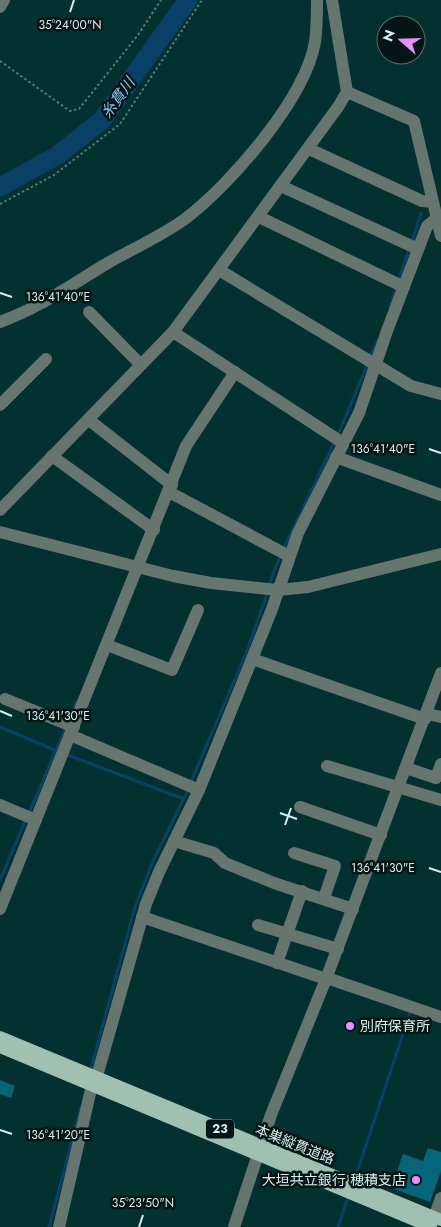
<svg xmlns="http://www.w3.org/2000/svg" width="441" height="1227" viewBox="0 0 441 1227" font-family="Jost,'Noto Sans JP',sans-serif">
  <rect width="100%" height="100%" fill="#033130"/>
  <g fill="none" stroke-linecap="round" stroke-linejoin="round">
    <g stroke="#084165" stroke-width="3">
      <path d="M412,242L421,213"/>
      <path d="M398,282L410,247"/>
      <path d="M390,306L396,288"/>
      <path d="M370,357L378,340"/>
      <path d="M338,435L368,363"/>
      <path d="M283,550L335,441"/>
      <path d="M269,585L280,556"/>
      <path d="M68,721L77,701"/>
      <path d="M0,727L57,751"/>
      <path d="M65,754L184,799"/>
      <path d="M191,782L247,651L268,591"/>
      <path d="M29,813L66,727"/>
      <path d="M0,880L26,819"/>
      <path d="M90,1072L135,907L153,861L189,788"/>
      <path d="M354,1181L410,1013"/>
      <path d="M49,1227L81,1107"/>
      <path d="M338,1227L348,1197"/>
    </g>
    <path stroke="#084165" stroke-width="19" d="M0,187L58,155L102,120L188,0"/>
  </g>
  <g fill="#056579">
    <path d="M0,1080L15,1086L11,1098L0,1094Z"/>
    <path d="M428,1148L441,1152V1171L430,1202L391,1188L403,1154L423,1161Z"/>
  </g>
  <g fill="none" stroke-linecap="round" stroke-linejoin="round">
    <g stroke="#557a79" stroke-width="2" stroke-dasharray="2.5 2.5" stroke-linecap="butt">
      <path d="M0,61L70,111L79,109L138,35L161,0"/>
      <path d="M0,204L54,175L120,124L202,0"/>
    </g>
    <g stroke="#66756e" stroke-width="12">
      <path d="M0,7L4,0"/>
      <path d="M347,92L414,121L441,236"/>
      <path d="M309,149L422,201L432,202"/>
      <path d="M281,186L418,249"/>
      <path d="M259,217L404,287"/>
      <path d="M219,270L411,386L441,394"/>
      <path d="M89,312L141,365"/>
      <path d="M0,322C39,308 71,285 106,264C132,249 160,237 185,219C231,184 305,99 315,42C317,28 317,14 317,0"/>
      <path d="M173,332L343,443"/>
      <path d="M0,405L46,359"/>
      <path d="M89,420L172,485"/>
      <path d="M52,456L154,530"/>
      <path d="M336,457L441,495"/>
      <path d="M169,492L289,556"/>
      <path d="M0,510L173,332L338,107L347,92L332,0"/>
      <path d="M0,532L173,576L211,583L278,590L308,587L441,554"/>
      <path d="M107,645L172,670L198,610"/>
      <path d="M5,699L74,727"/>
      <path d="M427,714L441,717"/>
      <path d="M425,719L252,659L272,609L298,533L359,413L387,331L427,226L436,219"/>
      <path d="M70,735L199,790"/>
      <path d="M327,766L441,800"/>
      <path d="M406,768L436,778L441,764"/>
      <path d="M0,805L36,820"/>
      <path d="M300,807L381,835"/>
      <path d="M174,841L214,853L225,863L274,883L353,909"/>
      <path d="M294,853L335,866L324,898"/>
      <path d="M0,909L186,446L235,372"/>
      <path d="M142,917L326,979"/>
      <path d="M258,925L338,949"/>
      <path d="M277,963L302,891"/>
      <path d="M327,978L441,1017"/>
      <path d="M431,1226L441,1198"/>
      <path d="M59,1227L92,1085L97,1076L146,904L159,872L199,790L252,659"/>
      <path d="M234,1227L271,1115L326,979L441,673"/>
    </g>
    <g stroke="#a0c0b2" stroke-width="12">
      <path d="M0,1037L441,1220"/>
      <path d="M0,1047L431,1227"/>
    </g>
  </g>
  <path fill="none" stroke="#d8eeed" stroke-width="2" d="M70,12L74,0M0,293L12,297M429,449L441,453M0,711L12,716M280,813L297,819M285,825L291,808M429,868L441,872M0,1130L12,1134M139,1227L143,1215"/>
  <g fill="#e88eff" stroke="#051615" stroke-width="2">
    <circle cx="350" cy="1026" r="5"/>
    <circle cx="416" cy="1180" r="5"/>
  </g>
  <g text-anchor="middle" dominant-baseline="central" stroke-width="5" stroke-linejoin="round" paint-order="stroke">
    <rect fill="#051615" stroke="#99adac" stroke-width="1" x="206" y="1119.5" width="28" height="19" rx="4"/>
    <g font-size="12" font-weight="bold" fill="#d8eeed">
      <text x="220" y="1129">23</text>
    </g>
    <g font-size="14" fill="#d8eeed" stroke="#051615" text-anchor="start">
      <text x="360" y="1026">別府保育所</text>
      <text x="406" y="1180" text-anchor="end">大垣共立銀行 穂積支店</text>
    </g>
    <g font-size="14" fill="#d8eeed" stroke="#051615">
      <text transform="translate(295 1144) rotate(22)">本巣縦貫道路</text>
    </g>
    <g font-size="15" font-style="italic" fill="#8bc6f5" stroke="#051615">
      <text transform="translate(118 98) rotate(-54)">糸貫川</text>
    </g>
  </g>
  <g font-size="12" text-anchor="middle" fill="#d8eeed" stroke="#051615" stroke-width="5" stroke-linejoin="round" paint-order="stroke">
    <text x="70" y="29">35°24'00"N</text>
    <text x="58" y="301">136°41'40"E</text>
    <text x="383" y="453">136°41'40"E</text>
    <text x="58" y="720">136°41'30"E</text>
    <text x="383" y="872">136°41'30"E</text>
    <text x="58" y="1139">136°41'20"E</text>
    <text x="143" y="1207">35°23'50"N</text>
  </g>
  <g transform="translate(401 40) rotate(290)"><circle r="24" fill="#051615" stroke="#596c6b"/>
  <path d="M0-4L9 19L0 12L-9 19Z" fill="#e88eff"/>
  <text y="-8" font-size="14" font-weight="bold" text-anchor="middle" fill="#d8eeed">N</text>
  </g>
</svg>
